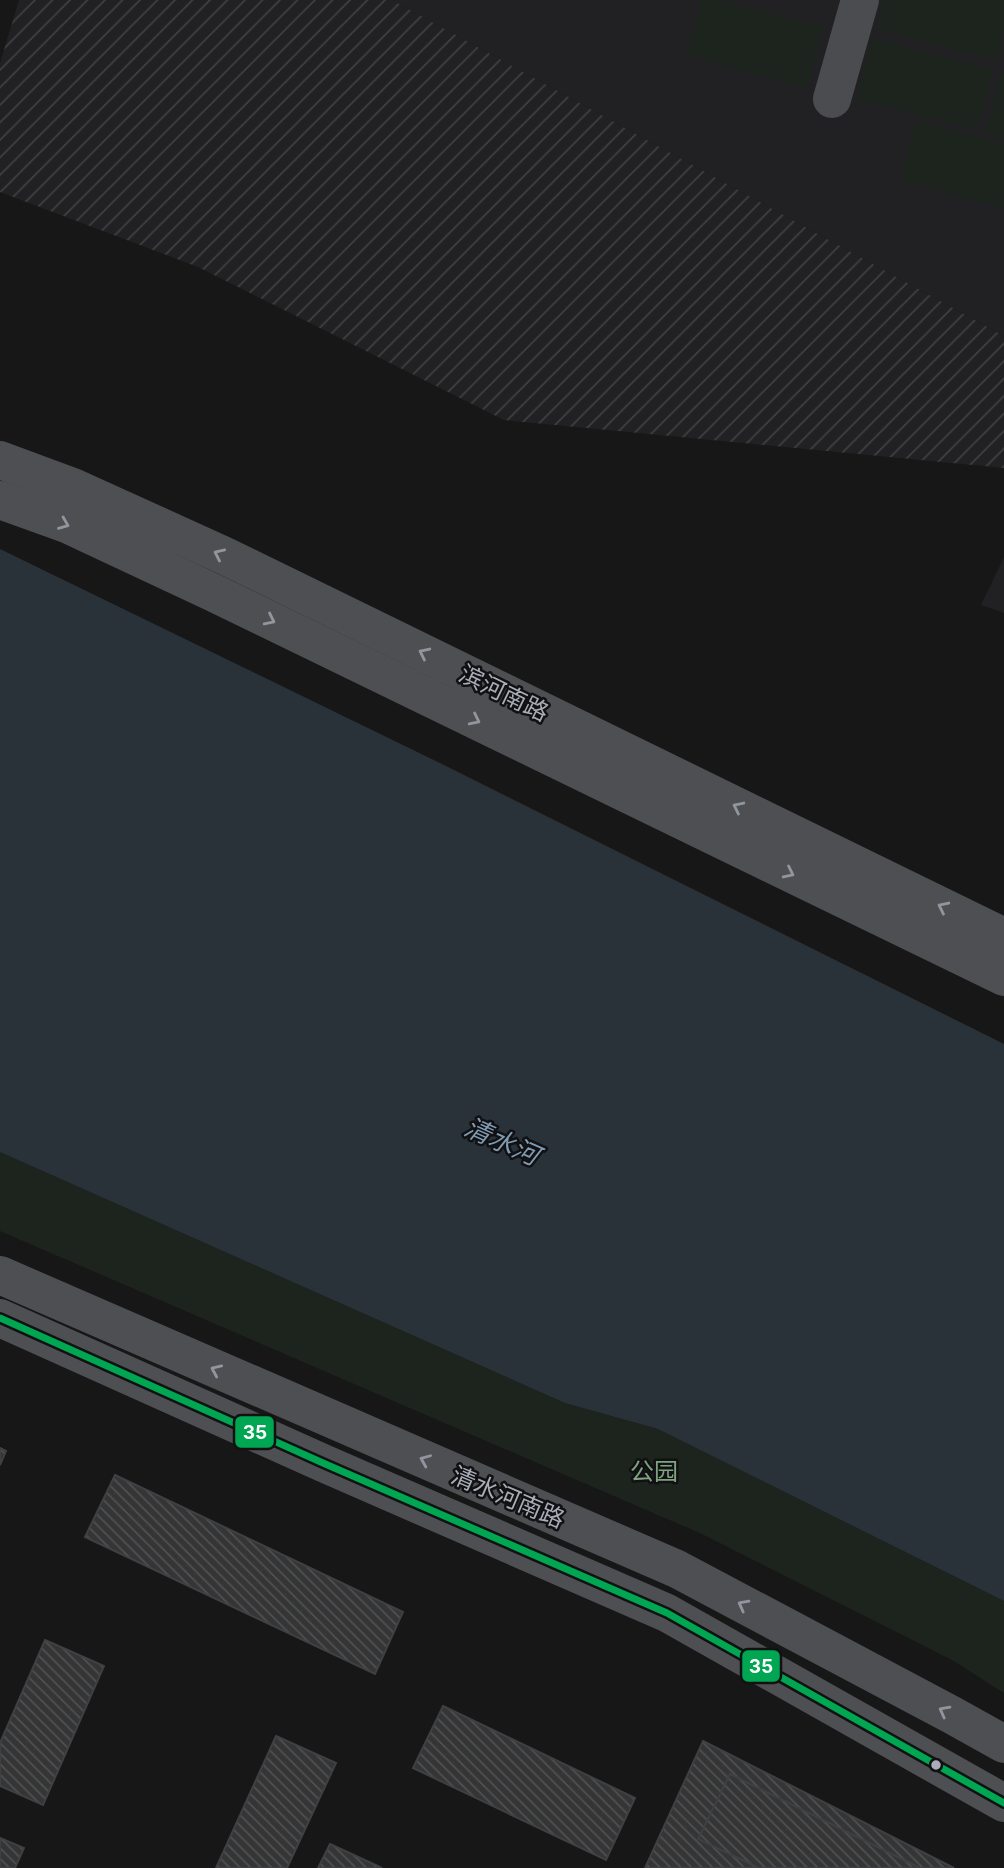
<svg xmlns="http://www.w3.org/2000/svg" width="1004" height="1868" viewBox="0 0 1004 1868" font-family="Inter,'Noto Sans SC',sans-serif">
  <defs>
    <pattern id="industrial-furrows" width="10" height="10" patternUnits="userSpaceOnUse" patternTransform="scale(1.75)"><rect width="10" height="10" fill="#212123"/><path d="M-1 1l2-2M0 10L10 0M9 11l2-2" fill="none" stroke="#3e3f41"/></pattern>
    <pattern id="building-back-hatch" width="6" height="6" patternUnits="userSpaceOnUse" patternTransform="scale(1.75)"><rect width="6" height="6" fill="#353536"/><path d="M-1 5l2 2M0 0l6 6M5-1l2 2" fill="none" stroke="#4f5051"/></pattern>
  </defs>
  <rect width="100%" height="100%" fill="#171717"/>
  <g fill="#212123">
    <path d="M392,0H1004V336Z"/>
    <path d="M1004,557V613L981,605Z"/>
  </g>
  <path fill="url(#industrial-furrows)" d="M19,0H392L1004,336V468L504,420L198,267L0,192V63Z"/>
  <g fill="#1d241e">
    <path d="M701,0H721L823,27L807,88L686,55Z"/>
    <path d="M883,0H1004V30L996,61L876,28Z"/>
    <path d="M872,38L993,70L977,130L856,98Z"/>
    <path d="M1001,74H1004V139L985,134Z"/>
    <path d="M916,120L1004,144V208L900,180Z"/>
    <path d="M0,1152L565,1403L658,1429L1004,1601V1693L952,1660L702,1534L0,1231Z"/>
  </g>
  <path fill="#2a3239" d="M0,549L448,767L1004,1044V1601L658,1429L565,1403L0,1152Z"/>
  <g fill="url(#building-back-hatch)" stroke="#3f4043" stroke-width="2">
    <path d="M0,1448L6,1451L0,1465Z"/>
    <path d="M115,1475L403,1612L375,1674L85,1537Z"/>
    <path d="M45,1640L104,1666L43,1805L0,1786V1743Z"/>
    <path d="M443,1706L635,1798L606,1860L413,1768Z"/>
    <path d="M276,1736L336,1763L287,1868H216Z"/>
    <path d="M703,1741L954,1868H645Z"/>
    <path d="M730,1774L920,1868H759L698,1839Z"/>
    <path d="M0,1838L24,1848L15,1868H0Z"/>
    <path d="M330,1844L382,1868H318Z"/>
  </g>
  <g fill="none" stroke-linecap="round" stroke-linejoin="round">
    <path stroke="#4b4c50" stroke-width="38" d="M832,99L860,0"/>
    <g stroke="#4d4f52" stroke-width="38">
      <path d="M0,460L73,487L225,556L1004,937"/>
      <path d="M0,500L69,525L212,592L1004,977"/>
      <path d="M0,1275L677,1569L952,1715L1004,1744"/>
      <path d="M0,1318L323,1463L667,1613L1004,1803"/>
    </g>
    <defs>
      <path id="bus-1" d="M0,1318L323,1463L667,1613L1004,1803"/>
    </defs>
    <use href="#bus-1" stroke="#111113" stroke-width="12"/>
    <use href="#bus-1" stroke="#00a651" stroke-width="7"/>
  </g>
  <defs><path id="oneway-chevron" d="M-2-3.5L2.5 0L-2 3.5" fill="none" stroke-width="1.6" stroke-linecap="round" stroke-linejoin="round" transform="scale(1.75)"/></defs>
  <g stroke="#91969e">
    <use href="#oneway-chevron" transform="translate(64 524) rotate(22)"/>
    <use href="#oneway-chevron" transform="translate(219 554) rotate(-155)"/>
    <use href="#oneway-chevron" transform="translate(270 620) rotate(26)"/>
    <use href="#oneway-chevron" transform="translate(424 653) rotate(-154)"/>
    <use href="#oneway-chevron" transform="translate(475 720) rotate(26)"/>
    <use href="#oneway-chevron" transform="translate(738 807) rotate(-154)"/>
    <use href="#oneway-chevron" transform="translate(789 873) rotate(26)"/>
    <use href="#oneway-chevron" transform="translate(943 907) rotate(-154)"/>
    <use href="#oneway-chevron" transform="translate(216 1370) rotate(-156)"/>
    <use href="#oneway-chevron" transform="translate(425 1460) rotate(-157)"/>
    <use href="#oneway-chevron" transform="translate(743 1605) rotate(-152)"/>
    <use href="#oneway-chevron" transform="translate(944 1711) rotate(-152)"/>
  </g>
  <circle fill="#a8adb8" stroke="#111113" stroke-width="2.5" cx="936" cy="1765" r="6"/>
  <g text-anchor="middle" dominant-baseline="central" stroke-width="5" stroke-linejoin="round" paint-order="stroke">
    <g font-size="24" fill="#a8adb8" stroke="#111113">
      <text transform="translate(504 693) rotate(26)">滨河南路</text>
      <text transform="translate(508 1497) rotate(23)">清水河南路</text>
    </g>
    <g font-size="24" fill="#7fa381" stroke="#111113">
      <text x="654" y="1471">公园</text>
    </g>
    <g font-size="26" font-style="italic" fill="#7f9bb3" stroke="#111113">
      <text transform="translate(502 1141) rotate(24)">清水河</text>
    </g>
  </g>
  <g stroke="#111113" stroke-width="2.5">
    <rect x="234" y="1415" width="41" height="34" rx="7" fill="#00a651"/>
    <rect x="741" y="1649" width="40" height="34" rx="7" fill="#00a651"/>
  </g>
  <g font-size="19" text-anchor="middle" font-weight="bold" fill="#fff">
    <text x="255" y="1439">35</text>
    <text x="761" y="1673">35</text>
  </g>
</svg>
